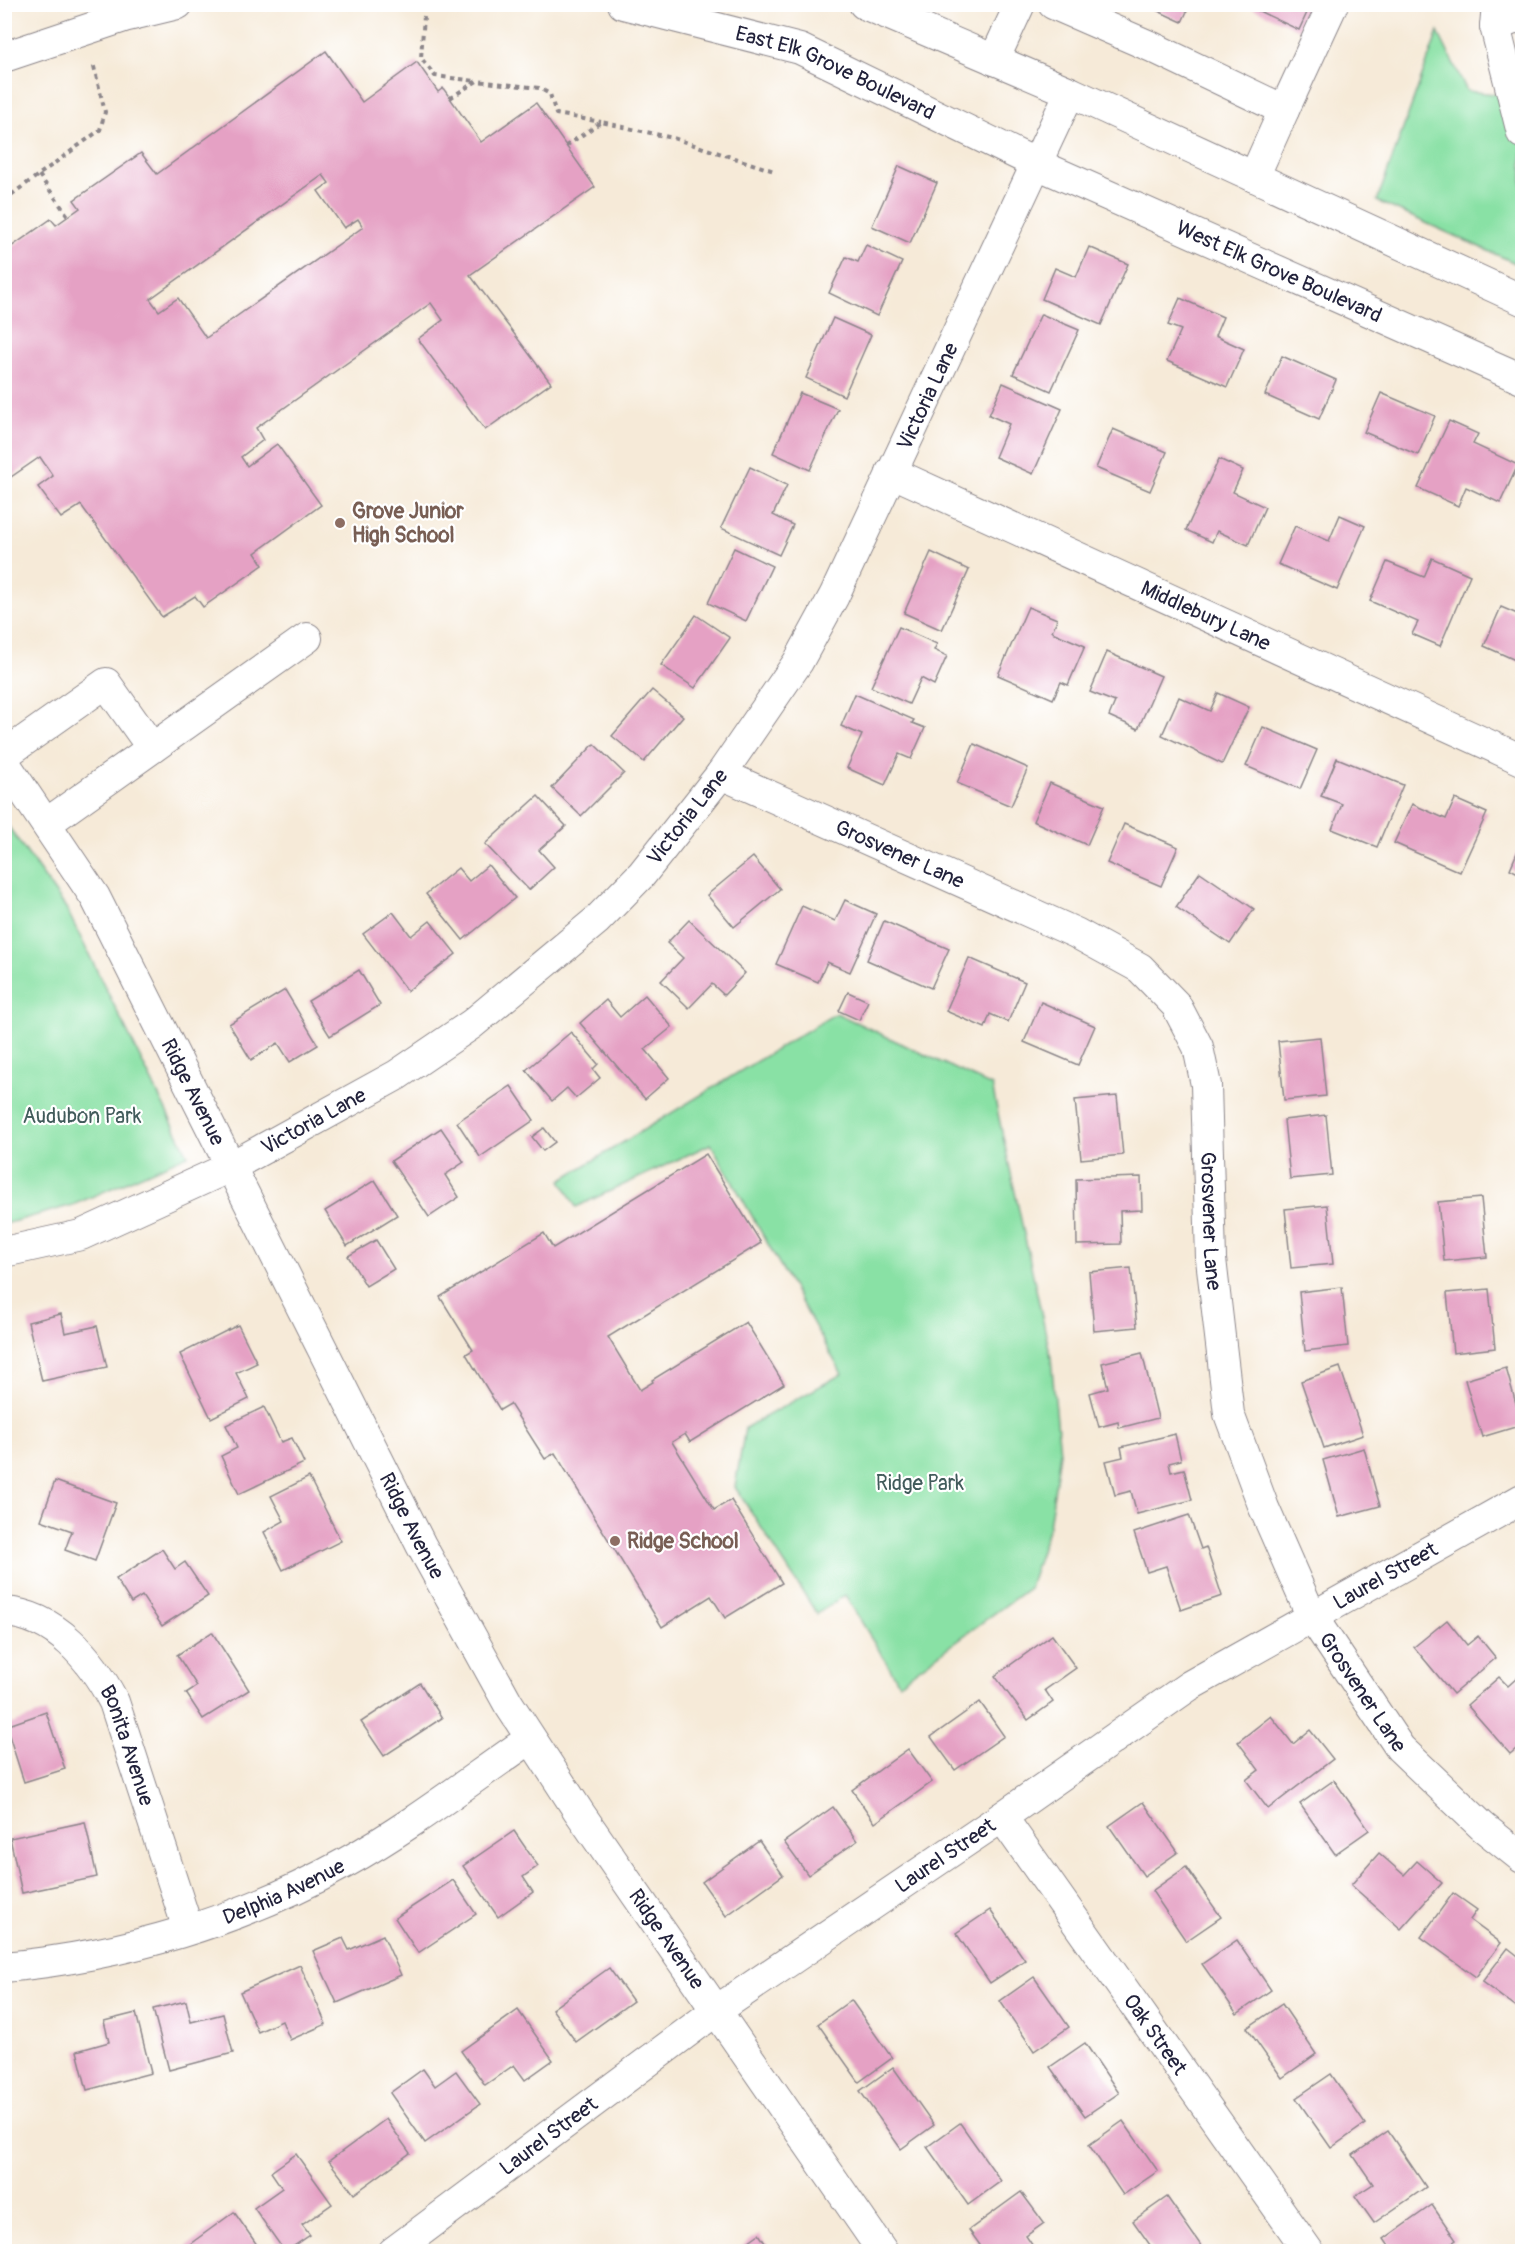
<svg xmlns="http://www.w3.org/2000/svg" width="1527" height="2256" viewBox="0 0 1527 2256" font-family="Pangolin,sans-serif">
  <rect width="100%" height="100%" fill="#fff"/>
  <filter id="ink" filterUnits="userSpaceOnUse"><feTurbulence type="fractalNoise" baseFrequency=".0167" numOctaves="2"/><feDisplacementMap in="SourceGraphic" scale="12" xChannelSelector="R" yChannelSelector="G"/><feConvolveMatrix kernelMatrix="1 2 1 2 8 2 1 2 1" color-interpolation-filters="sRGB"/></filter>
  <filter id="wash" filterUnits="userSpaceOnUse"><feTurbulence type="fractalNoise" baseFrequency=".008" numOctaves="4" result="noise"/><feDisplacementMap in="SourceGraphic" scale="24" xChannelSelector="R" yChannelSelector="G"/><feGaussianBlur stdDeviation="1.35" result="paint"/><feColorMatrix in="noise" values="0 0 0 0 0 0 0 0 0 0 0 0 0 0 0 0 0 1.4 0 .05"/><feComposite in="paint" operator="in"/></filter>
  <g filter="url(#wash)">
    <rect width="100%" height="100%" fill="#f6ead8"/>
    <g fill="#89e1a5" stroke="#568270" stroke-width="1.5">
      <path d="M1438,32L1467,91L1522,97V266L1377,201Z"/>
      <path d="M5,822L66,908L188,1155L73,1205L5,1224Z"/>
      <path d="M836,1013L992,1086L1051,1358L1060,1453L1049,1526L1029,1588L899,1683L845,1595L817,1614L735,1487L745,1428L842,1374L711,1144L576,1207L561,1180Z"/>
    </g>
    <g id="blocks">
      <g fill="#e5a1c4" fill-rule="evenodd">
        <path d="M1244,4H1311L1299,30Z"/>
        <path d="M1145,5H1190L1182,22Z"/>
        <path d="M326,51L362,102L417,62L438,92L443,88L481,142L536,103L595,187L470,275L551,383L485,430L418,339L443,320L431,303L256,428L263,440L241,457L247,466L277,444L321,505L255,553L263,565L203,607L195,596L162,617L81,505L61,518L38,487L53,476L40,457L8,479L4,474V252L51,219L56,225L80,208L74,200L141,153L157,174ZM323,175L329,183L318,191L344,228L358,219L363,227L206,338L178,298L159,311L150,299Z"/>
        <path d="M899,166L937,183L910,243L872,226Z"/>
        <path d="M866,245L902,262L877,316L829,293L846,257L858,262Z"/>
        <path d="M1089,247L1128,264L1101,325L1042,299L1055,268L1076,277Z"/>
        <path d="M1180,298L1223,317L1215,336L1244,349L1227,387L1167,361L1181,330L1168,325Z"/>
        <path d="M1041,314L1079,330L1051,391L1013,374Z"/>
        <path d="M833,318L871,335L844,396L806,378Z"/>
        <path d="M1282,356L1336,380L1319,419L1265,395Z"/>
        <path d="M1003,383L1062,409L1033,474L995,457L1009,424L989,415Z"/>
        <path d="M800,393L838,409L810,470L773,453Z"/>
        <path d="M1381,393L1435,416L1418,455L1364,432Z"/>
        <path d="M1449,421L1478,434L1473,444L1518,465L1500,503L1466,487L1458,506L1418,488Z"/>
        <path d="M1113,429L1167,452L1150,491L1096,468Z"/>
        <path d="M1219,459L1243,470L1233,492L1265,507L1248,545L1217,531L1212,542L1186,530Z"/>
        <path d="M750,467L787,485L773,515L793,525L779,555L721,528Z"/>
        <path d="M1340,515L1365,526L1337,590L1278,564L1295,526L1329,541Z"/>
        <path d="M734,548L772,566L746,621L708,603Z"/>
        <path d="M931,552L969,570L942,630L904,613Z"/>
        <path d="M1432,558L1470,575L1440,646L1412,634L1418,622L1370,601L1387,562L1424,577Z"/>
        <path d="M1028,607L1057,619L1052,632L1085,646L1068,685L1061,682L1053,699L998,675Z"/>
        <path d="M1501,607L1522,616V663L1484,646Z"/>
        <path d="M696,615L730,638L695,688L661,665Z"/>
        <path d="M899,627L937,644L934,650L947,656L934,685L921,678L909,704L871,687Z"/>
        <path d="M1107,652L1161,676L1138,729L1109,716L1115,702L1090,692Z"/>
        <path d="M652,690L683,716L644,762L612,736Z"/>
        <path d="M1218,693L1249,707L1222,764L1162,735L1179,697L1210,711Z"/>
        <path d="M855,694L914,720L912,723L925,728L911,759L899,754L885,785L847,768L862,735L841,726Z"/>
        <path d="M1263,727L1317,750L1300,789L1246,766Z"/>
        <path d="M594,744L624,773L581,816L552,788Z"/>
        <path d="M974,744L1028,768L1011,806L957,783Z"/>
        <path d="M1337,758L1403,785L1377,847L1332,829L1342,804L1321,796Z"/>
        <path d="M1050,783L1104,806L1087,845L1033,821Z"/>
        <path d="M538,796L566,826L539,850L554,867L529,890L485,844Z"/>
        <path d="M1455,799L1487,813L1460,872L1394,843L1412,804L1446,819Z"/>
        <path d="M1124,824L1178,847L1161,886L1107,863Z"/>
        <path d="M1522,841V875L1510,869Z"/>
        <path d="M753,857L780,889L734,927L707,895Z"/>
        <path d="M488,865L515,898L463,940L426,894L458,868L469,881Z"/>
        <path d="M1200,872L1254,909L1230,944L1176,907Z"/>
        <path d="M845,900L876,914L850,972L827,962L818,982L776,964L802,906L835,921Z"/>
        <path d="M393,912L411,936L430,921L456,954L407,991L363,934Z"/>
        <path d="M689,920L745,973L724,995L712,984L689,1008L661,981L683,958L667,943Z"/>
        <path d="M884,921L949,949L931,988L867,960Z"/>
        <path d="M969,958L1025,982L1008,1022L990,1014L985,1028L946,1011Z"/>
        <path d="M359,970L380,1005L330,1036L308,1001Z"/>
        <path d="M285,990L318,1045L290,1062L278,1043L251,1060L229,1024Z"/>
        <path d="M848,992L868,1001L859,1020L839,1011Z"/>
        <path d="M645,995L672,1027L645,1049L669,1078L645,1099L580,1023L606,1000L620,1017Z"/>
        <path d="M1041,1002L1095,1026L1078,1065L1024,1042Z"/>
        <path d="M571,1032L598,1064L593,1069L600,1078L576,1098L567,1088L552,1101L526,1070Z"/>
        <path d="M1320,1037L1326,1096L1284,1100L1278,1041Z"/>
        <path d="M511,1086L534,1120L480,1157L457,1122Z"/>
        <path d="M1117,1096L1123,1155L1081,1159L1075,1100Z"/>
        <path d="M1326,1115L1332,1175L1290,1179L1284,1120Z"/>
        <path d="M441,1128L464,1162L445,1175L459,1197L429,1217L391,1161Z"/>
        <path d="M544,1128L555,1142L543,1151L532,1137Z"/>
        <path d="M706,1154L761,1243L608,1337L640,1390L653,1382L652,1380L746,1322L784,1384L690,1442L685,1434L672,1442L714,1510L731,1500L782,1583L725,1618L711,1596L662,1627L555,1453L545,1459L510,1404L500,1410L466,1354L473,1350L440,1297L544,1233L553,1248Z"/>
        <path d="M1141,1177L1142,1210L1120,1211L1121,1244L1077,1245L1076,1179Z"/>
        <path d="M375,1180L397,1215L347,1246L325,1211Z"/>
        <path d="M1481,1198L1487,1257L1444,1261L1438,1202Z"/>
        <path d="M1327,1205L1333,1264L1291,1268L1285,1209Z"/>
        <path d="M376,1240L394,1269L366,1286L348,1256Z"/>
        <path d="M1131,1268L1137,1327L1094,1331L1089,1272Z"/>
        <path d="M1342,1287L1348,1346L1305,1351L1299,1292Z"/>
        <path d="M1489,1289L1495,1348L1453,1353L1447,1293Z"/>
        <path d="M61,1314L65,1333L97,1326L107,1367L42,1381L28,1322Z"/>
        <path d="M238,1325L257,1363L236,1373L249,1399L211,1418L180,1354Z"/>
        <path d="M1142,1353L1158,1418L1119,1428L1118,1422L1099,1427L1090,1393L1108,1388L1102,1363Z"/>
        <path d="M1340,1367L1363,1435L1324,1448L1301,1381Z"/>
        <path d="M1506,1368L1522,1425L1482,1437L1465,1380Z"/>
        <path d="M264,1407L281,1442L292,1438L304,1463L239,1494L221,1456L237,1448L226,1425Z"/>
        <path d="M1175,1434L1181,1460L1169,1463L1171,1472L1184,1469L1192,1500L1137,1514L1131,1491L1115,1495L1106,1461L1123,1457L1121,1447Z"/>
        <path d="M1364,1448L1380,1506L1339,1517L1323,1460Z"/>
        <path d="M309,1477L341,1541L283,1570L264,1532L284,1521L271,1496Z"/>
        <path d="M55,1481L116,1503L95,1561L65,1550L72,1531L41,1520Z"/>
        <path d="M1189,1515L1201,1549L1206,1547L1222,1596L1181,1610L1166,1566L1147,1572L1134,1533Z"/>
        <path d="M162,1549L175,1569L185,1562L208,1596L162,1626L142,1596L131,1603L116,1579Z"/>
        <path d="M1447,1620L1467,1645L1478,1636L1496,1658L1453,1694L1414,1647Z"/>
        <path d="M212,1632L249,1690L203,1719L186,1693L197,1686L177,1655Z"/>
        <path d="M1052,1635L1076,1668L1045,1690L1053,1702L1028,1720L995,1676Z"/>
        <path d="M1499,1677L1508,1686L1518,1677L1522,1682V1744L1510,1754L1467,1705Z"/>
        <path d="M420,1683L442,1718L384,1756L361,1722Z"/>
        <path d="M980,1702L1004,1736L955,1770L931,1737Z"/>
        <path d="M46,1712L65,1769L24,1782L6,1726Z"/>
        <path d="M1271,1716L1293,1744L1310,1730L1333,1759L1268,1809L1246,1780L1259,1770L1238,1742Z"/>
        <path d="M908,1749L932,1782L875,1823L852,1790Z"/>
        <path d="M1334,1780L1369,1830L1335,1854L1300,1804Z"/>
        <path d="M1143,1802L1178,1852L1144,1876L1109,1826Z"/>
        <path d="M833,1807L857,1841L808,1875L784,1842Z"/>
        <path d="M85,1822L97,1877L22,1893L10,1838Z"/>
        <path d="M514,1831L538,1866L523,1877L533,1892L498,1917L463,1866Z"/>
        <path d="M759,1841L783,1875L726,1916L702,1882Z"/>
        <path d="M1379,1853L1404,1875L1417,1861L1442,1883L1401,1929L1351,1885Z"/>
        <path d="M1186,1867L1221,1917L1186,1941L1152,1891Z"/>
        <path d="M453,1880L476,1914L418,1953L395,1918Z"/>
        <path d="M1453,1893L1477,1910L1470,1920L1501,1943L1476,1977L1421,1937Z"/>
        <path d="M990,1910L1025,1960L990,1983L956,1933Z"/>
        <path d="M383,1935L401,1975L337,2003L313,1951L343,1938L349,1950Z"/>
        <path d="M1237,1940L1271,1990L1237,2014L1202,1964Z"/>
        <path d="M1508,1948L1522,1959V2012L1482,1982Z"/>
        <path d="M300,1965L326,2024L290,2040L282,2021L258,2032L240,1992Z"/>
        <path d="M609,1968L633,2001L576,2042L552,2009Z"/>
        <path d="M1034,1977L1069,2027L1034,2051L1000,2001Z"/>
        <path d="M851,2000L892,2058L859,2082L818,2024Z"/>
        <path d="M186,2001L191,2022L223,2014L233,2053L169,2070L153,2009Z"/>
        <path d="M1282,2004L1316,2054L1282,2078L1247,2028Z"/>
        <path d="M518,2010L553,2060L525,2080L514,2065L485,2085L461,2051Z"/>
        <path d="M136,2013L151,2073L87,2090L77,2051L109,2042L104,2021Z"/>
        <path d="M1085,2043L1119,2093L1085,2116L1050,2067Z"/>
        <path d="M893,2067L934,2125L901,2149L860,2091Z"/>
        <path d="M423,2069L435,2086L456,2071L480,2104L425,2143L390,2093Z"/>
        <path d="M1331,2074L1365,2124L1331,2148L1296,2098Z"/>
        <path d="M386,2119L410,2153L354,2194L329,2161Z"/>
        <path d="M1123,2121L1158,2171L1123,2195L1089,2145Z"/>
        <path d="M960,2123L1001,2181L968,2205L927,2147Z"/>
        <path d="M1388,2131L1426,2187L1374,2223L1355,2196L1373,2184L1353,2155Z"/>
        <path d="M296,2154L332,2204L302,2225L310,2235L285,2252L254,2208L282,2188L271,2172Z"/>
        <path d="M1021,2192L1044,2223L1026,2236L1037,2252H985L969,2230Z"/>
        <path d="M1167,2197L1202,2247L1195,2252H1155L1133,2221Z"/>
        <path d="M1432,2205L1456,2240L1443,2249L1444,2252H1393L1384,2239Z"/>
        <path d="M234,2212L262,2252H179Z"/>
        <path d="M759,2234L771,2252H734Z"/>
      </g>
    </g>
  </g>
  <g filter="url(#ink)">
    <use href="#blocks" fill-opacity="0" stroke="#8c868a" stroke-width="1.5"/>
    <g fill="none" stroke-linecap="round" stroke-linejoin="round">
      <defs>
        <g id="minor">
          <path id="s1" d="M623,4L800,49L1037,164L1522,379"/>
          <path d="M864,4L1070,92L1522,300"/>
          <path d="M1053,4L1152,47L1284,110L1254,177"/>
          <path d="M1497,4L1495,26L1522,16"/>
          <path d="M1495,26L1522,133"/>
          <path d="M4,57L124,17L178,4"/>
          <path d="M994,60L1020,4"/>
          <path d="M1284,110L1333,4"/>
          <path id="s2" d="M891,472L1522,760"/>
          <path d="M4,755L106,683L152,748"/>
          <path id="s3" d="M4,762L95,897L421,1545L508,1703L579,1812L883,2252"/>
          <path id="s4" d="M721,774L1076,933L1140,968L1176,1005L1198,1047L1206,1085L1211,1259L1229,1414L1264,1508L1311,1615L1400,1748L1483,1827L1522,1858"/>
          <path d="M47,823L307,638"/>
          <path id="s5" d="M4,1252L81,1235L230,1167L397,1075L472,1024L596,921L642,874L721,774L798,662L834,596L1070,92"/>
          <path id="s6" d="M4,1612C56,1615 92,1660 114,1702L188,1929"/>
          <path id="s7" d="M1002,1817L1309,2252"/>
          <path id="s8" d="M4,1967C123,1956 241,1921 345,1863C410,1827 469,1781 530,1739"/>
          <path id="s9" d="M393,2252L717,2010L1002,1817L1189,1686L1522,1499"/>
        </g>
      </defs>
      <use href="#minor" stroke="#8c868a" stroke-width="32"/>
      <g stroke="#8c868a" stroke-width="4" stroke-dasharray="4.5 4.5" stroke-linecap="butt">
        <path d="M424,16L421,58L435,76L476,81"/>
        <path d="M450,98L477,81L539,88L550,94L556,114L601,122"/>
        <path d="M566,146L601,122L673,138L774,171"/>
        <path d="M39,175L68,216"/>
        <path d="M4,200L100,130L105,112L93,63"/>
      </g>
      <use href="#minor" stroke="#fff" stroke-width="30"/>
    </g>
  </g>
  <g fill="#8d6e63" stroke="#fff" stroke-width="2">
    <circle cx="340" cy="523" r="6"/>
    <circle cx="615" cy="1541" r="6"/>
  </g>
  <g text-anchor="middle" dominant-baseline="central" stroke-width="4.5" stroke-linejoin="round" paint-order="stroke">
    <g font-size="21" fill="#22223b" stroke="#fff">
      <text stroke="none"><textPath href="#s1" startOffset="224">East Elk Grove Boulevard</textPath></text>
      <text stroke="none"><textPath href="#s1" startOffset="711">West Elk Grove Boulevard</textPath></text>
      <text stroke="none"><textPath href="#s5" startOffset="1310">Victoria Lane</textPath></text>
      <text stroke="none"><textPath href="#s2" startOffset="346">Middlebury Lane</textPath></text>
      <text stroke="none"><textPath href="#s5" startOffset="824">Victoria Lane</textPath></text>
      <text stroke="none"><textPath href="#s4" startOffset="196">Grosvener Lane</textPath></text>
      <text stroke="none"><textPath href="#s3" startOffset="381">Ridge Avenue</textPath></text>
      <text stroke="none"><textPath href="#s5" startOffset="338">Victoria Lane</textPath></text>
      <text stroke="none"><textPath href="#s4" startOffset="736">Grosvener Lane</textPath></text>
      <text stroke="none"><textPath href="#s3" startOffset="867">Ridge Avenue</textPath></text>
      <text stroke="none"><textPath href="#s9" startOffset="1202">Laurel Street</textPath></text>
      <text stroke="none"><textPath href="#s4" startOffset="1240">Grosvener Lane</textPath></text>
      <text stroke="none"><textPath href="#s6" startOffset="194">Bonita Avenue</textPath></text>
      <text stroke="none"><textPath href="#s9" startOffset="680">Laurel Street</textPath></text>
      <text stroke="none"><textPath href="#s8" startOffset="291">Delphia Avenue</textPath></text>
      <text stroke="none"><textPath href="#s3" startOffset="1353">Ridge Avenue</textPath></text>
      <text stroke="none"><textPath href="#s7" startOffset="266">Oak Street</textPath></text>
      <text stroke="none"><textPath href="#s9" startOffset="194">Laurel Street</textPath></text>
    </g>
    <g font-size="21" font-weight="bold" fill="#785e54" stroke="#fff" text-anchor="start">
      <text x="352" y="511">Grove Junior<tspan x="352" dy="24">High School</tspan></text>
      <text x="627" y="1541">Ridge School</text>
    </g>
    <g font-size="21" fill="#415b5b" stroke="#fff">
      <text x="82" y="1116">Audubon Park</text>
      <text x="920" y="1483">Ridge Park</text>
    </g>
  </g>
  <rect width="1527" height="2256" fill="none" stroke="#fff" stroke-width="24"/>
</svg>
